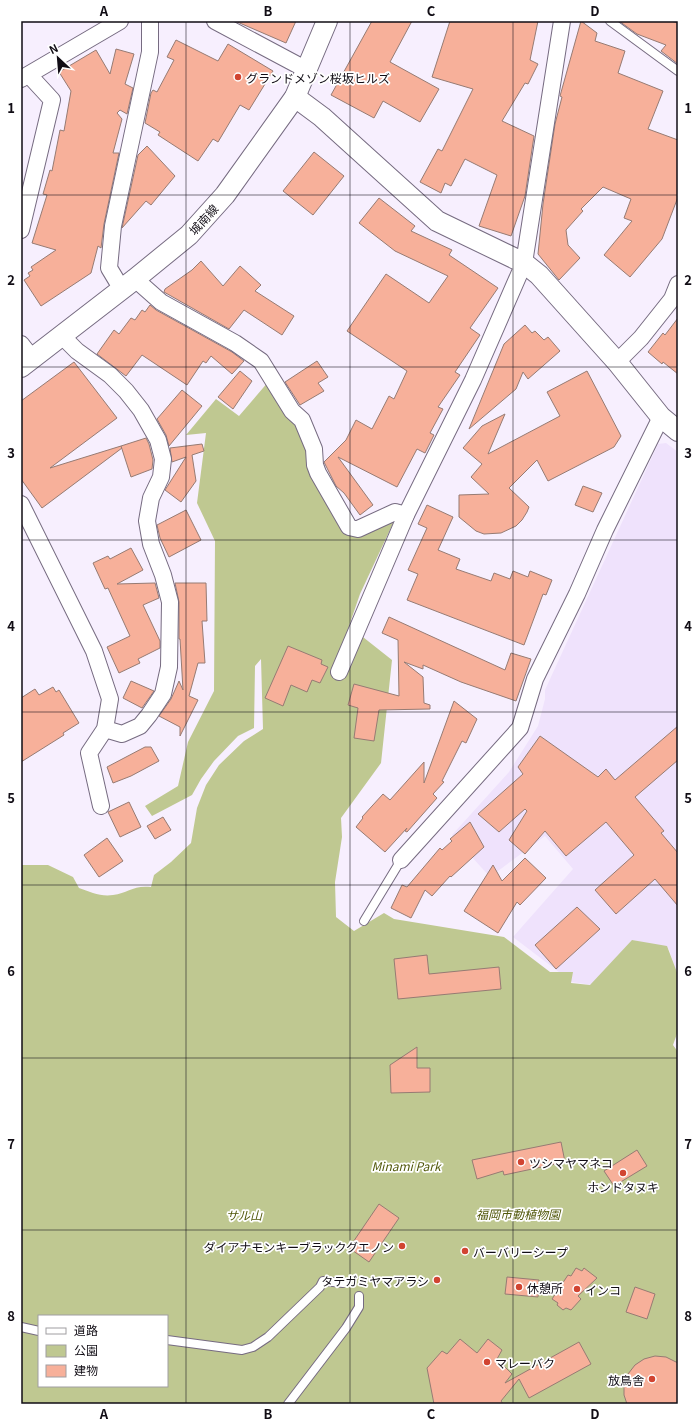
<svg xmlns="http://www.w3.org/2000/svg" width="699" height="1425" viewBox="0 0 699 1425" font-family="Georgia,'Noto Sans JP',serif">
  <rect width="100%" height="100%" fill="#f7effe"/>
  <path fill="#efe2fc" d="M666,443L678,452V978L669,949L633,940L592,985L572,982L513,937L573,869L545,836L490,877L452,835L509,772L538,726L545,699V690L658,444Z"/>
  <path fill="#bfc891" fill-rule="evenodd" d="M269,381L305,435L347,534L396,517L360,594L349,626L392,660L381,763L341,818L342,837L335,882L336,917L354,931L384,913L394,919L504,937L550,972H573L571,983L590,985L632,940L667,946L678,975V1031L673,1045L678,1052V1404H21V865H48L73,877L79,888C90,892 101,897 113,895C128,893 133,885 151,887L154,875L171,862L191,843L197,808L206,785L219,765L244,741L263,729L261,659L255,666L254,728L238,736L214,761L201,779L192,795L152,816L145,806L178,786L188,742L214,691L215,541L197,503L206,433L186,435L216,399L239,416ZM39,1316H167V1386H39Z"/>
  <g fill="#f7b09a" stroke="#967b73">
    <path d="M235,21H296L286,43Z"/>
    <path d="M372,21H412L390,62L439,89L420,122L383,101L374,118L331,95Z"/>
    <path d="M450,21H538L530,60L538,64L528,84L525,83L502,121L534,136L525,196L511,236L479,226L497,175L465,159L451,186L445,183L441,193L420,182L438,149L442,151L473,89L432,77Z"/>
    <path d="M581,21L597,33L595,41L625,51L618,73L663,91L648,129L678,140V197L662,239L630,277L604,255L632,221L624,218L631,199L603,187L581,209L583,211L566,230L568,245L580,258L559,280L538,254L543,204L555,124L562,97L560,96Z"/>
    <path d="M619,21H671L678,23V64L661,51L666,45L637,34Z"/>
    <path d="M176,40L218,61L228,44L273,71L249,110L240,105L218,142L213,139L198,161L158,135L160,132L145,123L151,93L153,90L157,92L174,60L167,57Z"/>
    <path d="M116,49L134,54L125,84L133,88L127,114L120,110L117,113L122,119L113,153H119L104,224L101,248L98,246L91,273L41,306L24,280L30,276L28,273L33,270L31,267L56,250L32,243L47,195L43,194L50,170L52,171L60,130L64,131L71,91L59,72L96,50L110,74Z"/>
    <path d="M147,146L175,176L151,205L146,201L122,228L138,155Z"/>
    <path d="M314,152L344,176L313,215L283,191Z"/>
    <path d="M379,198L415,226L411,231L452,250L449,255L498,288L470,328L480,335L455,372L460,375L438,407L443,409L430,433L434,435L425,453L417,449L397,487L338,457L373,505L360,515L344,493L336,486L324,462L346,440L356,420L372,429L389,396L394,399L407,371L347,331L386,274L429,303L448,276L395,251L359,223Z"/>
    <path d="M201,261L223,286L240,266L261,285L255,291L294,316L282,335L244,310L229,329L164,292L165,289L192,270Z"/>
    <path d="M150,305L156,310L232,352L244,361L232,374L211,356L206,363L203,361L187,385L142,355L126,376L97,354L114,330L119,334L131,318L135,320L142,310L145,312Z"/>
    <path d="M678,318V374L663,362L662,364L648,352L663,333L665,335Z"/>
    <path d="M525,325L532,333L535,331L544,340L548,337L560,351L528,379L523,372L516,389L469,429L504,344Z"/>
    <path d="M317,361L328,377L318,383L324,391L300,405L285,382Z"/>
    <path d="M74,362L117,418L50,468L121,446L122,448L42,508L21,479V401Z"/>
    <path d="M240,371L252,381L233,409L218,397Z"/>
    <path d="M587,371L621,436L614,447L548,481L537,460L509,488L529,507L527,512L522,520L516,526L501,533L484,534L476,531L459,517V495L489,494L471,477L482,464L463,448L482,426L505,414L488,454L560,416L547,392Z"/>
    <path d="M182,390L202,406L169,446L166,435L157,419Z"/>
    <path d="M146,438L149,444L153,460L152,469L131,477L121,446Z"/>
    <path d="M202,444L204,451L192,455L196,481L181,502L165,490L186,457L172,462L170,448Z"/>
    <path d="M583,486L602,493L593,512L575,505Z"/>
    <path d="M427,505L453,517L438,550L460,559L456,569L491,581L494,573L510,579L513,571L528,577L530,571L552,580L546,595L543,594L524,645L407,600L418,574L408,570L427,528L418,524Z"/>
    <path d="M186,510L201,540L169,557L160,538L157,525Z"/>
    <path d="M131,548L143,570L117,584L155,583L159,598L143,605L160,641V648L138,659L140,663L119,673L107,647L130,636L108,588L105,589L93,563L108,556L110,559Z"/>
    <path d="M175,583H206L207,621H202L205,663H198L189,696L198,700L180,736V727L159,716L171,699L179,681L183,690L180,639H179V602Z"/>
    <path d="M389,617L505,670L511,653L531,659L516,701L461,682L423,665V669L404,662L423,677L424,703L430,705V709L379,710L374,741L354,738L358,708L348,705L354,684L399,696L398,640L382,633Z"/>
    <path d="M288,646L322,660L321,664L328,667L320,683L312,680L307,692L291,685L283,706L265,698Z"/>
    <path d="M131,681L154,691L142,708L123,698Z"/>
    <path d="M53,687L56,692L59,690L79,723L63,733L64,735L21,762V698L35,689L39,695Z"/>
    <path d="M454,701L477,719L466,743L462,741L442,781L444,782L433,794L437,798L407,832L405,831L407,828L385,852L356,827L363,818L362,817L383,794L390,800L424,762V783Z"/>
    <path d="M678,726V760L635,797L664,831L661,833L678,853V906L655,879L616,914L595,890L634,855L606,822L566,856L545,831L525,854L509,840L527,811L525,809L499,832L478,814L523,774L518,767L540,736L598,777L606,769L615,780Z"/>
    <path d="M145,747H151L159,761L131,776L113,783L107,767Z"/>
    <path d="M129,802L141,827L120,837L108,812Z"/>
    <path d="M163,817L171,830L155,839L147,826Z"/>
    <path d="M470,822L484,847L451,877L450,876L432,896L425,890L411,918L391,908L402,885L407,887L440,848L442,850L452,841L450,839Z"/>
    <path d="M107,838L123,861L99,877L84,855Z"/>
    <path d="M525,858L546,878L520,905L517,902L498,933L464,911L493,865L502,881Z"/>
    <path d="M577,907L600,929L556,969L535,945Z"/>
    <path d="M427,955L429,974L499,967L501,989L398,999L394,959Z"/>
    <path d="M417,1047V1068H430V1092L391,1093L390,1065Z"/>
    <path d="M561,1142L565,1162L504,1175L503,1171L477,1179L472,1160Z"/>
    <path d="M637,1150L647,1166L614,1186L604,1171Z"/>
    <path d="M379,1204L399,1218L369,1262L349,1248Z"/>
    <path d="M576,1268L582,1271L584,1268L597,1278L578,1296L581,1299L571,1310L566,1308L563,1310L557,1305L558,1303L552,1299L568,1275L571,1276Z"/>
    <path d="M507,1277L539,1280L538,1297L505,1294Z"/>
    <path d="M635,1287L655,1294L647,1319L626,1312Z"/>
    <path d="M460,1339L477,1353L488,1339L502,1350L497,1359L512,1374L505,1383L579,1342L591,1364L529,1398L519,1379L501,1401L503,1404H434L427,1368L442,1351L447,1354Z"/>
    <path d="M655,1356L666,1357L678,1363V1404H627L624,1395V1384L628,1374L635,1365L644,1359Z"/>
  </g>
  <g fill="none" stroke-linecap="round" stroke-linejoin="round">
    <defs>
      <g id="service">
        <path d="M610,21L678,71"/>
        <path d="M364,921L401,860"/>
        <path d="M21,1327L39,1331"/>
        <path d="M167,1340L242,1350L253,1347L268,1337L320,1287L323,1281L343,1283"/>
        <path d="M288,1404L346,1328L359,1307V1296"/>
      </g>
      <g id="minor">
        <path d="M215,21L307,70"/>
        <path d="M21,79L120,21"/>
        <path d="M21,230L52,100L29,75"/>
        <path d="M135,279L161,302L235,343L261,361L292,411L302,420L314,449L315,465L318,473L349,527L358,529L395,512L406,515"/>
        <path d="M123,288L118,283L109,268L113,226L150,52V21"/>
        <path d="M61,335L77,351L110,375L126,391L141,410L158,440L163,459L161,477L151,498L147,521L151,544L163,575L170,602L169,667L163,694L149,715L140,726L122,734L105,729"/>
        <path d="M21,344L32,358"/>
        <path d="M617,362L641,338L672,299L678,284"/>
        <path d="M21,504L94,651L110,699L105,729L89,753L101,806"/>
        <path d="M339,672L406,515L473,380L524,263L562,21"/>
        <path d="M401,860L520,728L535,679L577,594L605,530L661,417"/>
      </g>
      <g id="tertiary">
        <path d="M295,97L322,117L437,221L524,263L539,275L617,362L661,417L678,431"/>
        <path d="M21,367L135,279L189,235L225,195L295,97L327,21"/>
      </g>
    </defs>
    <use href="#service" stroke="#766b81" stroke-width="10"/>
    <use href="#minor" stroke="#766b81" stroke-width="18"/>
    <use href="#tertiary" stroke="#766b81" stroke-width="22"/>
    <use href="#service" stroke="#fff" stroke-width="8"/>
    <use href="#minor" stroke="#fff" stroke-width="16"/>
    <use href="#tertiary" stroke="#fff" stroke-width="20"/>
  </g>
  <path fill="none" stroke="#110d15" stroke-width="1" stroke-opacity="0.55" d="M186,21V1404M350,21V1404M513,21V1404M21,195H678M21,367H678M21,540H678M21,712H678M21,885H678M21,1058H678M21,1230H678"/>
  <g fill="#d14431" stroke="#fff" stroke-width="1.5">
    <circle cx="238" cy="77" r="4"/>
    <circle cx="521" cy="1162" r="4"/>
    <circle cx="623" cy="1173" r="4"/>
    <circle cx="402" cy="1246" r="4"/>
    <circle cx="465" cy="1251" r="4"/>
    <circle cx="437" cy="1280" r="4"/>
    <circle cx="519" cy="1287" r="4"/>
    <circle cx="577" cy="1289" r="4"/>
    <circle cx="487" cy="1362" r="4"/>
    <circle cx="652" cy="1379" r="4"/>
  </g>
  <g text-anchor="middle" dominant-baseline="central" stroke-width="3.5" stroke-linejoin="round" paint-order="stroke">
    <g font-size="12" fill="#110d15" stroke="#fff" text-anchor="start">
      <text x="246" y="77">グランドメゾン桜坂ヒルズ</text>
      <text x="529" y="1162">ツシマヤマネコ</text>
      <text x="623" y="1186" text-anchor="middle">ホンドタヌキ</text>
      <text x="394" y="1246" text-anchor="end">ダイアナモンキーブラックグエノン</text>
      <text x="473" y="1251">バーバリーシープ</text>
      <text x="429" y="1280" text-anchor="end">タテガミヤマアラシ</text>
      <text x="527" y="1287">休憩所</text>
      <text x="585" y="1289">インコ</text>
      <text x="495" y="1362">マレーバク</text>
      <text x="644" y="1379" text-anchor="end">放鳥舎</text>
    </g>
    <g font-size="12" fill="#110d15" stroke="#fff">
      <text transform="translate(203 219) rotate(-47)">城南線</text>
    </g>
    <g font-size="12" font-style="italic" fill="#51580a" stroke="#fff">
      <text x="406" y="1165">Minami Park</text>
      <text x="518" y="1213">福岡市動植物園</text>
      <text x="244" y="1214">サル山</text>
    </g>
  </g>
  <rect width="699" height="1425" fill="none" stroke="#ffffff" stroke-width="44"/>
  <rect x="38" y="1315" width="130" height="72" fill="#ffffff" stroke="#a09ea1"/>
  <rect x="46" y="1328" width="20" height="6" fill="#ffffff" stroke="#a09ea1"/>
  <text x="74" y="1335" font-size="12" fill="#110d15">道路</text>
  <rect x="46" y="1345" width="20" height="12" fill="#bfc891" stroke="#a09ea1"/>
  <text x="74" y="1355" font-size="12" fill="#110d15">公園</text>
  <rect x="46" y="1365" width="20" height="12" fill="#f7b09a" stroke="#a09ea1"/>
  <text x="74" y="1375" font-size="12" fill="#110d15">建物</text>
  <g transform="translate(58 58) rotate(334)" stroke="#ffffff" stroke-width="3" paint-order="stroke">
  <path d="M0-3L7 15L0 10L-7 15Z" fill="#110d15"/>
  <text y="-6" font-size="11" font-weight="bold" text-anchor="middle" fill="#110d15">N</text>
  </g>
  <rect x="22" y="22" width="655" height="1381" fill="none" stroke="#110d15" stroke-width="1.5"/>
  <g font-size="13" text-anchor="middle" font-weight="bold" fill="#110d15">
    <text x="104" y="16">A</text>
    <text x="268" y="16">B</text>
    <text x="431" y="16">C</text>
    <text x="595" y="16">D</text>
    <text x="11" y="113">1</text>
    <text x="688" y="113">1</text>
    <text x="11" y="285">2</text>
    <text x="688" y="285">2</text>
    <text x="11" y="458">3</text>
    <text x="688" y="458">3</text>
    <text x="11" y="631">4</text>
    <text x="688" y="631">4</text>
    <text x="11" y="803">5</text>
    <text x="688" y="803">5</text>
    <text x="11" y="976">6</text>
    <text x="688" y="976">6</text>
    <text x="11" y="1149">7</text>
    <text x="688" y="1149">7</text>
    <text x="11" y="1321">8</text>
    <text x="688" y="1321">8</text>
    <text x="104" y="1419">A</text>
    <text x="268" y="1419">B</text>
    <text x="431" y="1419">C</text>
    <text x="595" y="1419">D</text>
  </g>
</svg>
